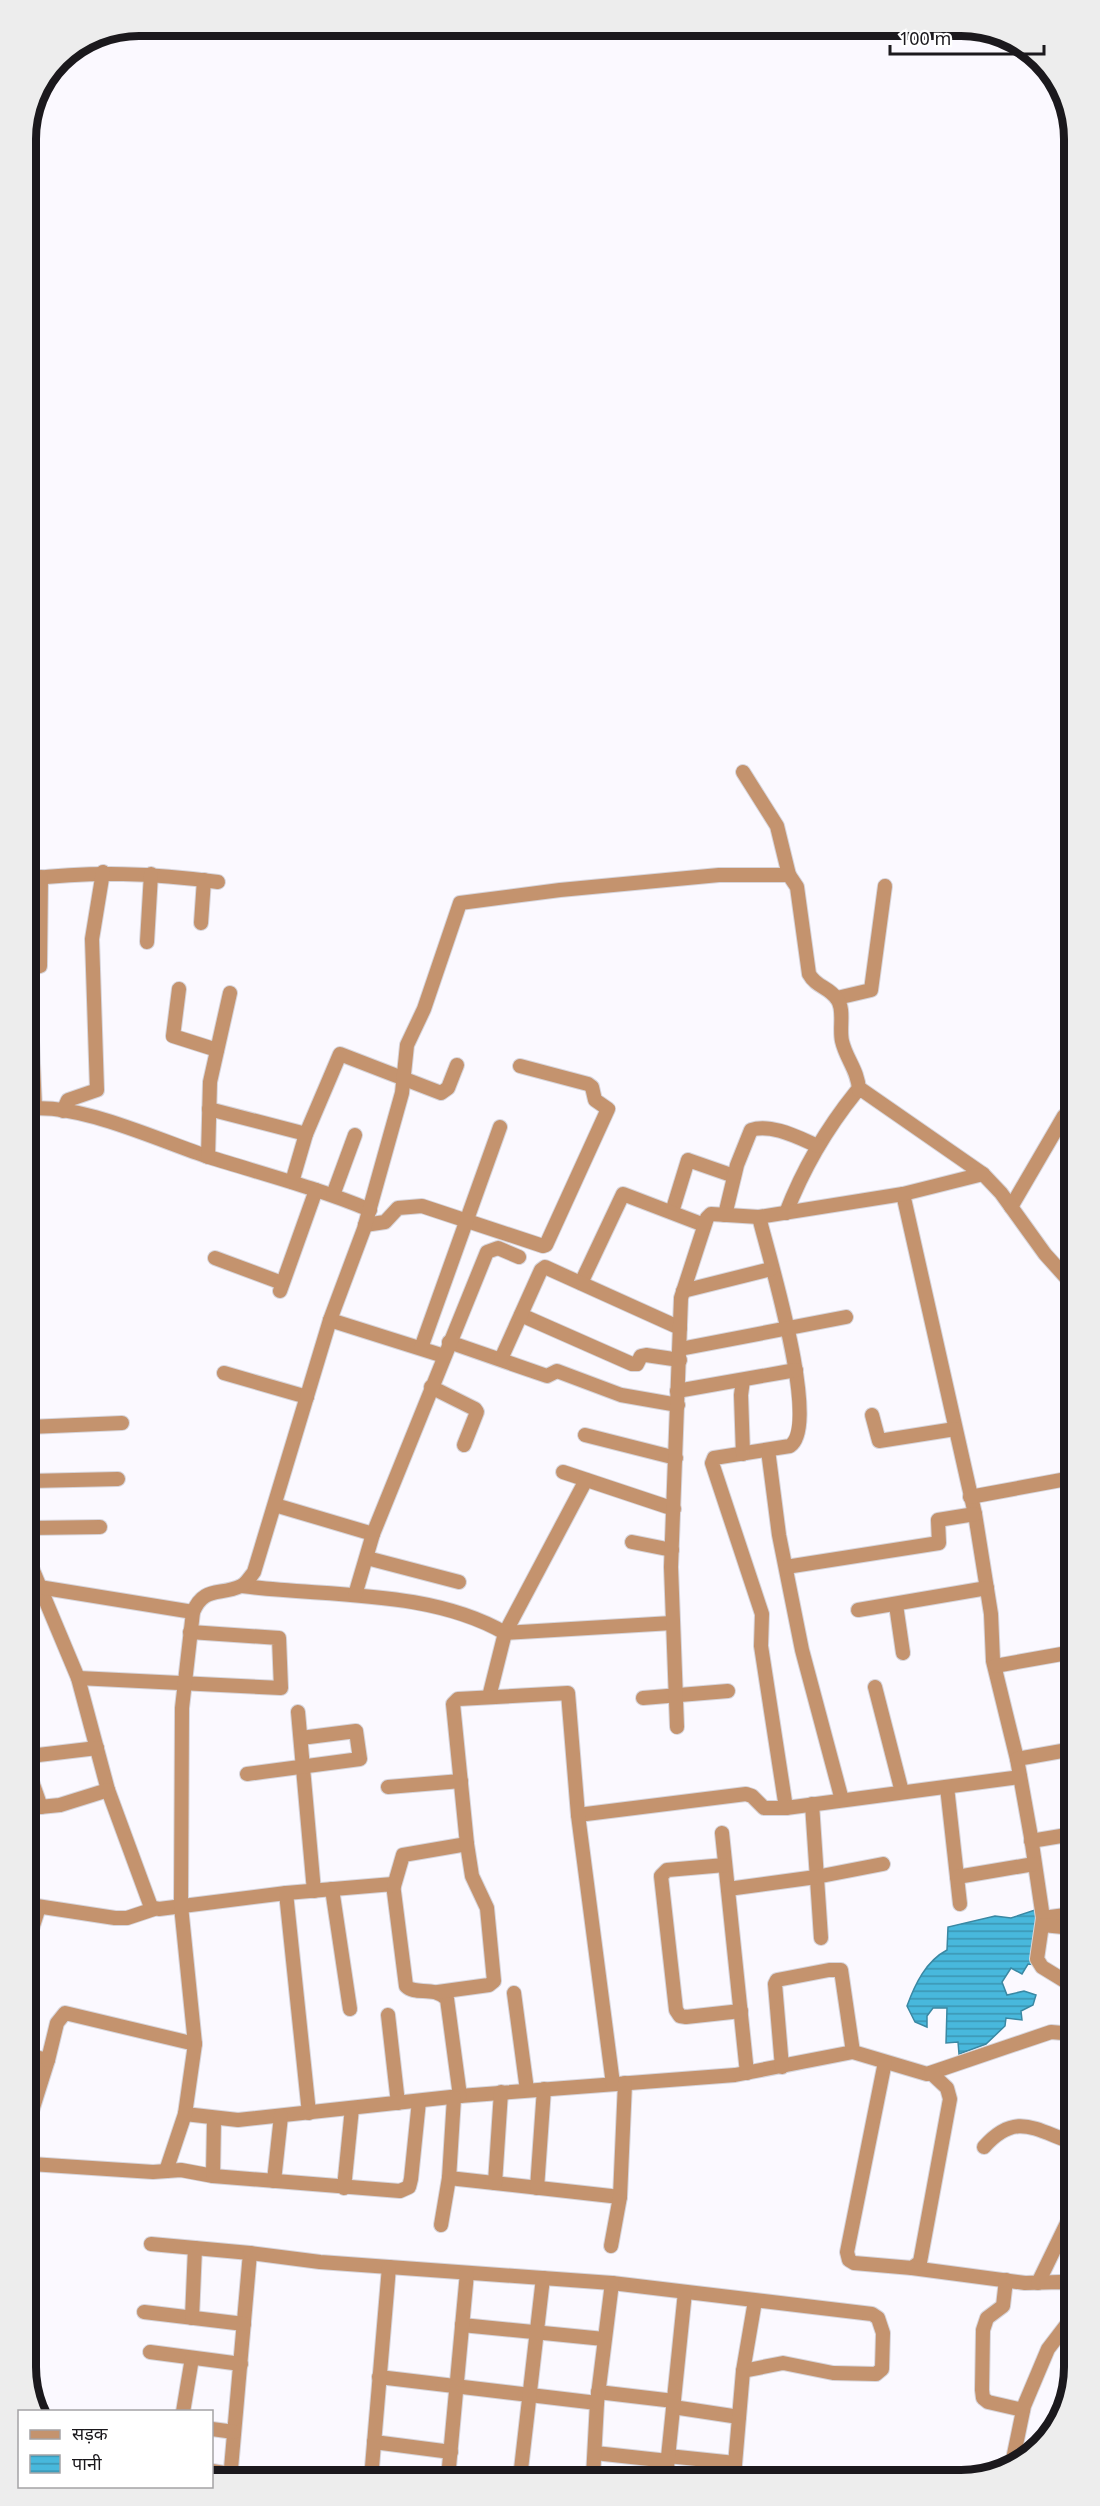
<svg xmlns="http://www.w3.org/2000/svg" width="1100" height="2506" viewBox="0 0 1100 2506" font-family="'Noto Sans','Noto Sans Devanagari',sans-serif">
  <defs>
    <pattern id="water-rules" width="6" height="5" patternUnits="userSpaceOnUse" patternTransform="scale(1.5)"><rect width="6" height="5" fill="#48b8dc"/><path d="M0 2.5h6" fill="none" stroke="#3b95b2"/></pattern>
  </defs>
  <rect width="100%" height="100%" fill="#fbf9ff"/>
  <path fill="url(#water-rules)" stroke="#3a88a3" stroke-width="1.5" d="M1035,1910L1044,1911L1040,1954L1050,1966L1028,1964L1022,1974L1011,1968L1002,1982L1007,1995L1024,1991L1036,1995L1033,2005L1021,2011L1022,2020L1006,2018L1005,2026L986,2044L959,2054L958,2042L946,2043L947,2008H933L927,2016V2027L915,2022L907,2006C915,1984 926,1961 947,1950L948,1927L995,1916L1011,1918Z"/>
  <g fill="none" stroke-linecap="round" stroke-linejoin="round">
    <defs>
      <g id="minor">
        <path d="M743,772L777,826L789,875"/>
        <path d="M28,879C94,871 152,873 218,882"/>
        <path d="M201,923L204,880"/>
        <path d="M147,942L151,874"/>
        <path d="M28,969L40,966L41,877"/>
        <path d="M179,989L173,1036L217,1050"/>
        <path d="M837,998L871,990L885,886"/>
        <path d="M31,1019L35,1108"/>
        <path d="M28,1109C78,1102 160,1141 209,1157C263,1174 317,1188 370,1210"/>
        <path d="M209,1109L306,1134"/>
        <path d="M63,1111L68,1100L97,1090L92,939L103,872"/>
        <path d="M208,1157L210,1082L230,993"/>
        <path d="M292,1182L306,1134L340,1054L441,1093L448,1088L457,1065"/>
        <path d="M903,1194L975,1514L991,1614L993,1661L1017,1759L1031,1837L1043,1918L1037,1959L1042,1967L1073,1986"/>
        <path d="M333,1195L355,1135"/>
        <path d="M1011,1207L1064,1116"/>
        <path d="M672,1212L688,1160L734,1176"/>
        <path d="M786,1213C803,1169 827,1128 856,1092L862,1090L983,1174L1001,1193L1045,1254L1072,1284"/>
        <path d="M725,1215L737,1165L751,1130C771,1123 799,1138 818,1146"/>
        <path d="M759,1217C768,1254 821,1425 790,1446L714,1458L712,1463L762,1614L761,1646L786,1808"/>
        <path d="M365,1225L385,1222L398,1208L422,1206L543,1246L546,1245L608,1109L595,1100L592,1087L588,1084L520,1066"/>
        <path d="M215,1258L282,1283"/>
        <path d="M581,1283L623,1194L704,1225"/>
        <path d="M280,1291L316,1190"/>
        <path d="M683,1291L771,1269"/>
        <path d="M521,1315L632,1364H637L641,1356L646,1355L680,1360"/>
        <path d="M330,1320L444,1356"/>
        <path d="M449,1342L547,1376L557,1371L621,1395L678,1405"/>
        <path d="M421,1348L500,1127"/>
        <path d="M680,1349L846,1317"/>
        <path d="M501,1359L541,1270L545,1267L680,1328"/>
        <path d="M224,1373L307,1397"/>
        <path d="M431,1387L475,1409L477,1412L464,1445"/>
        <path d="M677,1391L796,1370"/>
        <path d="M872,1415L879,1441L955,1429"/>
        <path d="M29,1427L122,1423"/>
        <path d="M585,1435L676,1458"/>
        <path d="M768,1450L779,1535L802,1650L842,1800"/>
        <path d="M743,1454L741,1395L743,1380"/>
        <path d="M563,1472L674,1509"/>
        <path d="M29,1481L118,1479"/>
        <path d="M970,1497L1072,1478"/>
        <path d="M275,1505L373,1534"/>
        <path d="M29,1528L100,1527"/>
        <path d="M632,1542L672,1550"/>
        <path d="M367,1558L459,1582"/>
        <path d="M29,1561L78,1678L108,1790L151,1907L159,1909L286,1893L393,1884L406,1986C416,1996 433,1985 447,1999L460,2096L735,2075L853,2052L927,2074L1051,2032L1074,2034"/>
        <path d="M786,1567L939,1543L938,1520L975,1514"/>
        <path d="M242,1586C326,1597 429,1589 505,1633L672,1623"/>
        <path d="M39,1587L193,1612"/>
        <path d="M355,1595L373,1534L487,1252L498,1248L519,1257"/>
        <path d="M896,1605L903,1653"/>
        <path d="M858,1610L987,1588"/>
        <path d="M995,1666L1073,1652"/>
        <path d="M78,1678L281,1688L279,1638L190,1632"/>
        <path d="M875,1687L902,1792"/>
        <path d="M489,1697L505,1633L586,1480"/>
        <path d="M643,1698L728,1691"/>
        <path d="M298,1712L314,1891"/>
        <path d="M677,1727L671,1567L681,1298L707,1218L711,1214L759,1217L903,1194L983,1174"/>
        <path d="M30,1756L97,1748"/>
        <path d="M1017,1759L1073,1749"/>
        <path d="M247,1774L360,1759L356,1731L301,1738"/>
        <path d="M30,1776L41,1807"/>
        <path d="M388,1787L461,1781"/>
        <path d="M947,1787L960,1904"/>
        <path d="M812,1804L821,1938"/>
        <path d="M30,1808L60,1805L108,1790"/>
        <path d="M578,1815L746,1794L752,1796L764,1808H786L1020,1777"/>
        <path d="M722,1833L747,2073"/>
        <path d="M1031,1841L1073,1834"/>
        <path d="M725,1865L667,1870L661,1876L676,2010L680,2016L686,2017L741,2011"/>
        <path d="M957,1877L1034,1864"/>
        <path d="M394,1886L403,1855L467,1844"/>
        <path d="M332,1889L350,2009"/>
        <path d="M728,1889L816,1877L883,1864"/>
        <path d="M286,1893L309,2113"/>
        <path d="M30,1905L115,1918H127L154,1909"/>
        <path d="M1043,1918L1073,1914"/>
        <path d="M1043,1925L1073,1928"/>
        <path d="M30,1935L39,1907"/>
        <path d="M438,1992L489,1985L494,1981L487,1908L472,1876L467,1844L453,1704L458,1699L568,1693L578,1815L613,2084"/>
        <path d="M514,1993L527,2090"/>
        <path d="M388,2015L398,2103"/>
        <path d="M31,2056L48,2060L31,2114"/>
        <path d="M48,2060L57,2023L65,2013L195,2044"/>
        <path d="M885,2062L847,2252L849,2260L854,2263L912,2268L920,2262L950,2099L947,2088L931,2073"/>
        <path d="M782,2067L775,1984L777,1980L829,1970H841L853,2052"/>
        <path d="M185,2114L238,2120L460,2096"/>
        <path d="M984,2147C1016,2111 1035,2130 1074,2143"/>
        <path d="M31,2164L153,2172L181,2170L213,2176L400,2191L409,2187L411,2179L419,2101"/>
        <path d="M166,2171L185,2114L195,2044L181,1906L182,1708L193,1612C204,1586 219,1596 241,1586C246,1584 250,1577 254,1572L330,1320L364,1229L402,1093L407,1045L424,1009L460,903L560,890L719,875H789L797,887L809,974C816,987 829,987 837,999C845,1009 839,1028 842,1041C846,1059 858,1070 859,1090"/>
        <path d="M213,2176L214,2119"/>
        <path d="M449,2178L620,2197"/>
        <path d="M274,2181L281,2116"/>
        <path d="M495,2183L501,2092"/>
        <path d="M344,2188L352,2108"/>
        <path d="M537,2188L544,2089"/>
        <path d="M441,2225L449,2178L454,2098"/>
        <path d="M151,2244L250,2253L230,2480"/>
        <path d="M611,2246L620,2197L625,2083"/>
        <path d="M250,2253L320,2262L612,2283L872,2314L878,2318L883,2333L882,2369L876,2374L833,2373L783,2363L743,2371"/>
        <path d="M912,2268L1025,2283L1060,2282L1074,2286"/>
        <path d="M1006,2280L1003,2306L987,2318L983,2330L982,2390L983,2398L988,2402L1023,2410"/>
        <path d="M1038,2283L1068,2221"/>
        <path d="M144,2312L244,2324"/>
        <path d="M192,2318L195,2248"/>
        <path d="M462,2325L604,2339"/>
        <path d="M150,2352L241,2364"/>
        <path d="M379,2377L597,2403"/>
        <path d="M598,2392L674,2401"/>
        <path d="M673,2407L739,2417"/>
        <path d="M183,2412L192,2358"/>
        <path d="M212,2429L234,2432"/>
        <path d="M374,2442L451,2452"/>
        <path d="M595,2453L668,2461"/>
        <path d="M668,2456L735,2463"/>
        <path d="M1012,2464L1024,2406L1048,2349L1074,2315"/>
        <path d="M212,2471L230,2474"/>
        <path d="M734,2476L743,2371L755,2301"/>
        <path d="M593,2477L597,2403L612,2283"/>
        <path d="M666,2477L685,2292"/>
        <path d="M448,2478L467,2273"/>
        <path d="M520,2478L543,2278"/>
        <path d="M371,2479L389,2267"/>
      </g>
    </defs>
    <use href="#minor" stroke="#d7d5db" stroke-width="16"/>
    <use href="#minor" stroke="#c4936e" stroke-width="14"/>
  </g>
  <path d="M0 0H1100V2506H0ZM139 36H961A103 103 0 0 1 1064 139V2367A103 103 0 0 1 961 2470H139A103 103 0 0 1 36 2367V139A103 103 0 0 1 139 36Z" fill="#ededed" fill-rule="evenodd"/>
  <path fill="none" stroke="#1b191d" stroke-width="8" d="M139 36H961A103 103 0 0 1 1064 139V2367A103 103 0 0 1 961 2470H139A103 103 0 0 1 36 2367V139A103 103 0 0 1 139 36Z"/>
  <rect x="18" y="2410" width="195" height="78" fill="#ffffff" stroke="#a4a3a5" stroke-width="1.5"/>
  <rect x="30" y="2430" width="30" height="9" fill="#c4936e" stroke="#a4a3a5" stroke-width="1.5"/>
  <text x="72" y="2440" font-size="18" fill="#1b191d">सड़क</text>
  <rect x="30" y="2455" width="30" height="18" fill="url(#water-rules)" stroke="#a4a3a5" stroke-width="1.5"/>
  <text x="72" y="2470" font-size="18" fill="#1b191d">पानी</text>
  <path d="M890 45v9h154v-9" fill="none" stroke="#1b191d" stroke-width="3"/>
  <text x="899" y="45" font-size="18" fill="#1b191d" stroke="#ffffff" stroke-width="4.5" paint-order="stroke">100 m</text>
</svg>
